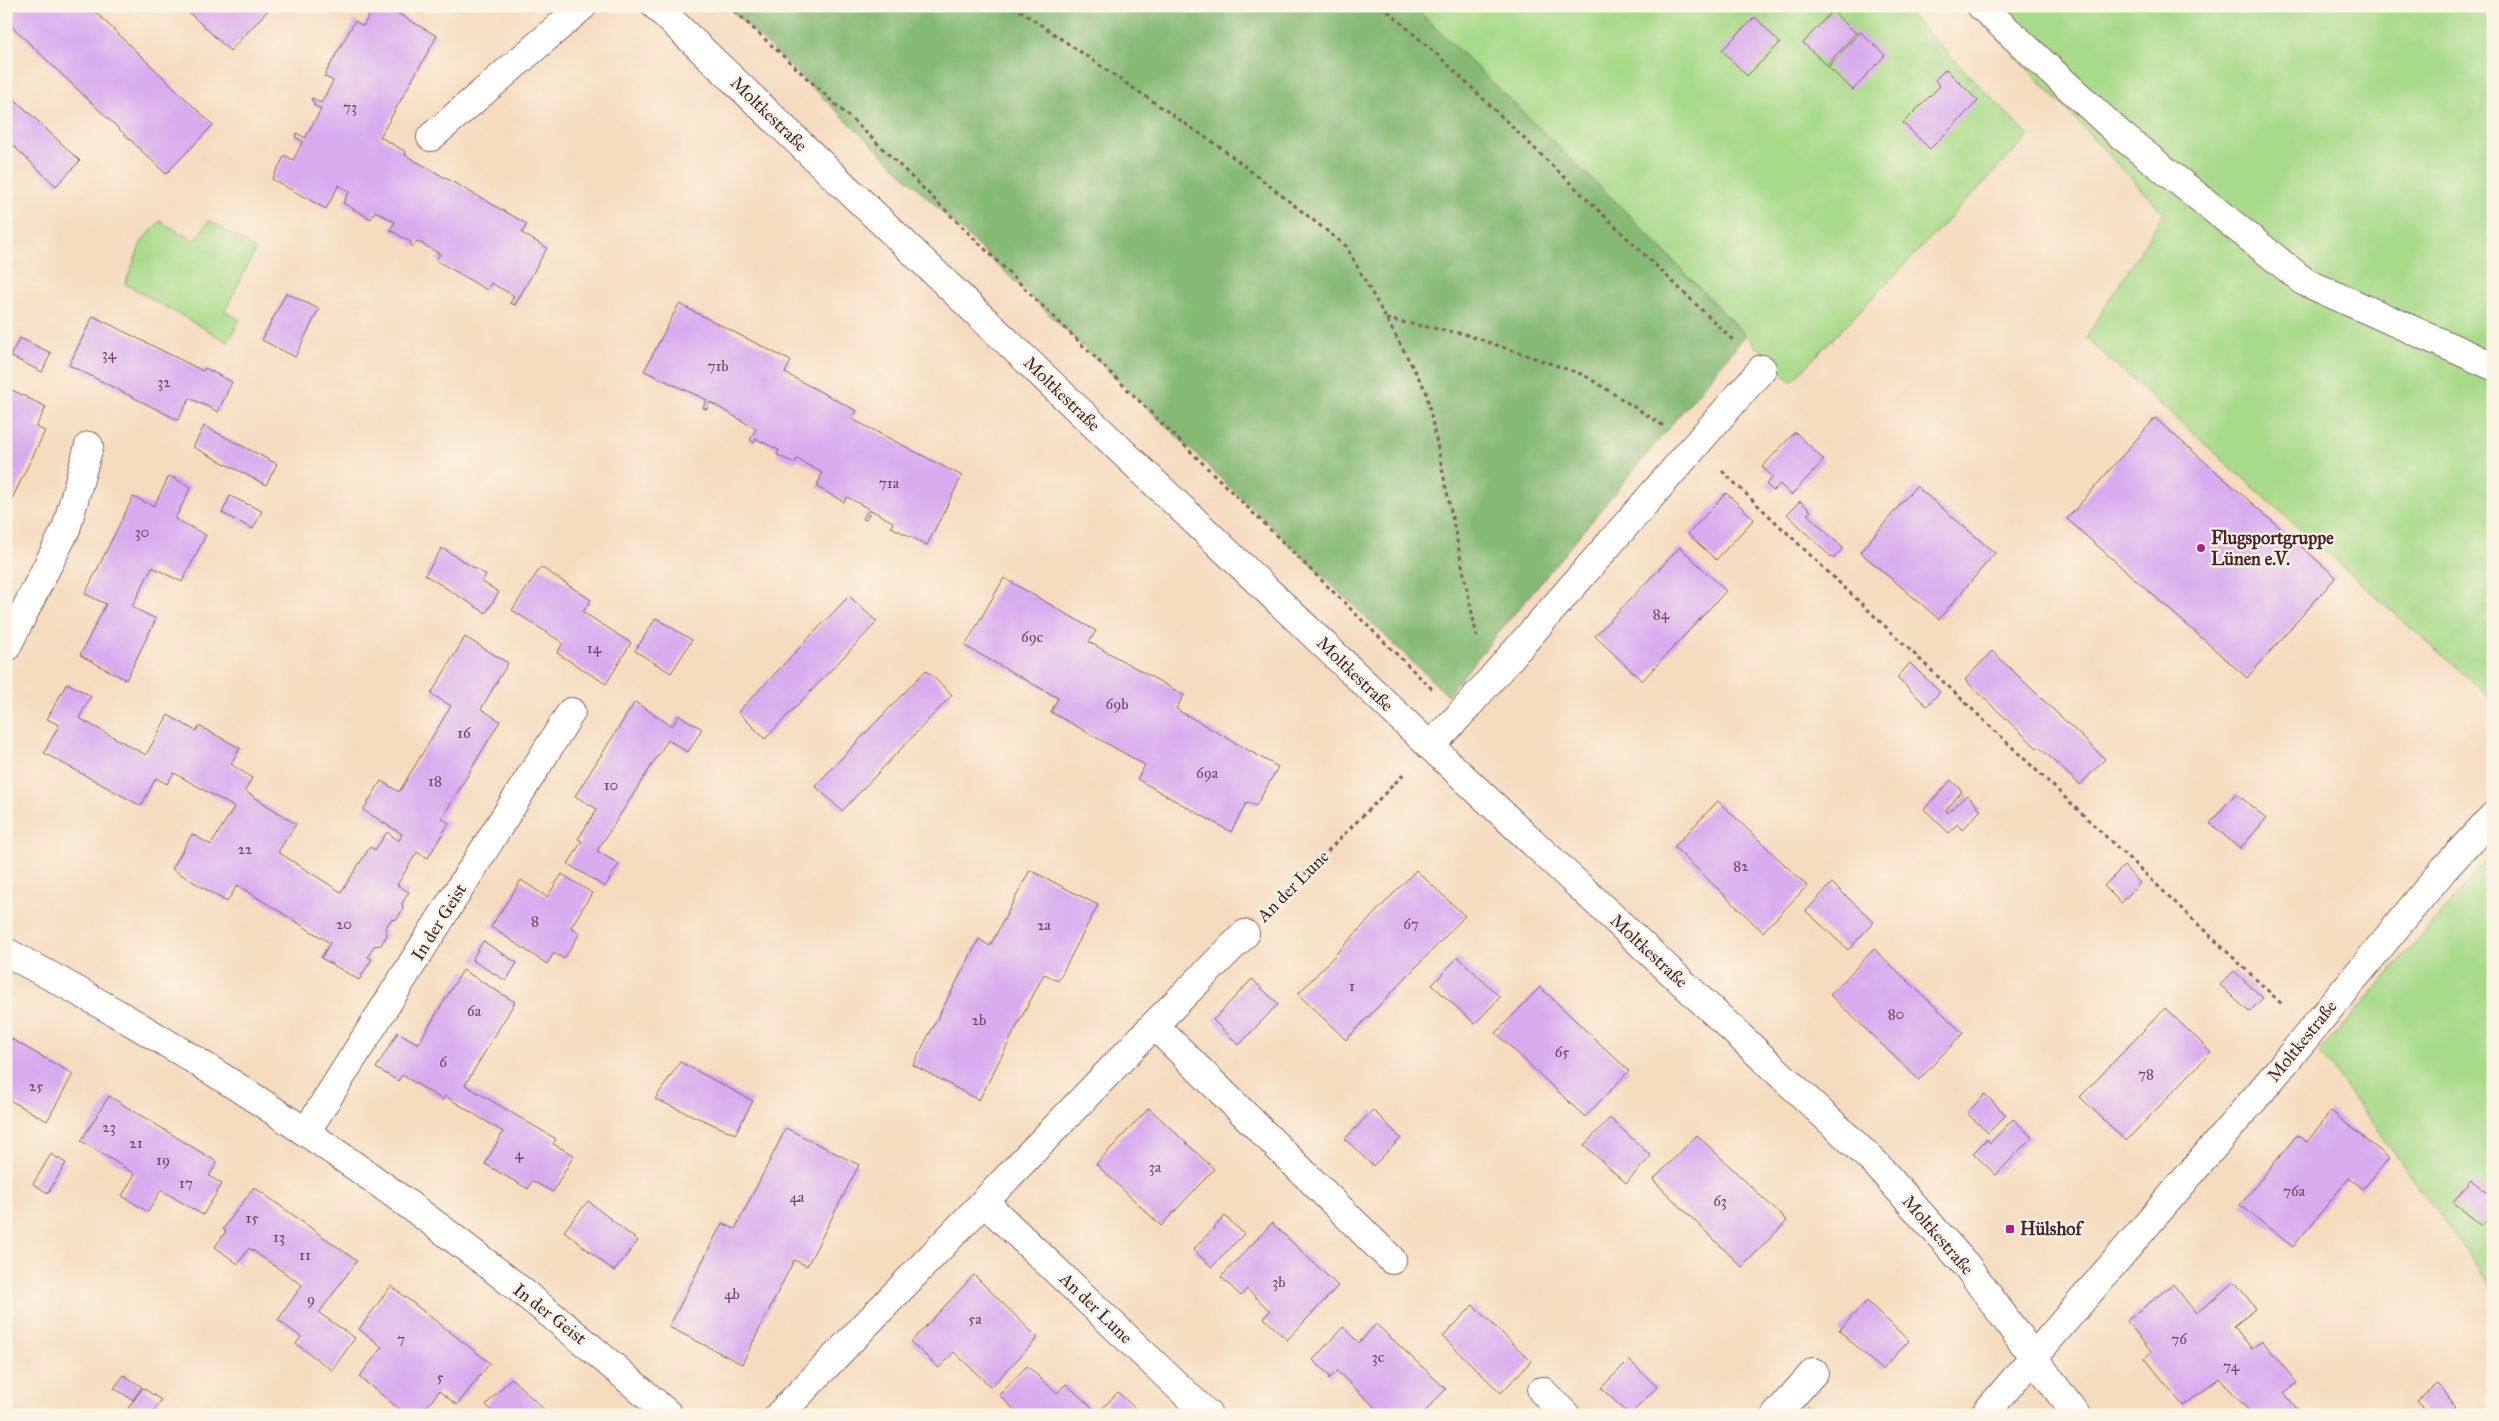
<svg xmlns="http://www.w3.org/2000/svg" width="2499" height="1421" viewBox="0 0 2499 1421" font-family="'IM FELL Great Primer',serif">
  <rect width="100%" height="100%" fill="#fcf5e5"/>
  <filter id="ink" filterUnits="userSpaceOnUse"><feTurbulence type="fractalNoise" baseFrequency=".02" numOctaves="2"/><feDisplacementMap in="SourceGraphic" scale="10" xChannelSelector="R" yChannelSelector="G"/><feConvolveMatrix kernelMatrix="1 2 1 2 8 2 1 2 1" color-interpolation-filters="sRGB"/></filter>
  <filter id="wash" filterUnits="userSpaceOnUse"><feTurbulence type="fractalNoise" baseFrequency=".0096" numOctaves="4" result="noise"/><feDisplacementMap in="SourceGraphic" scale="20" xChannelSelector="R" yChannelSelector="G"/><feGaussianBlur stdDeviation="1.12" result="paint"/><feColorMatrix in="noise" values="0 0 0 0 0 0 0 0 0 0 0 0 0 0 0 0 0 1.4 0 .05"/><feComposite in="paint" operator="in"/></filter>
  <g filter="url(#wash)">
    <rect width="100%" height="100%" fill="#f5dcbf"/>
    <g fill="#a7da89" stroke="#787c5a">
      <path d="M1413,6H1901L2029,136L1791,382L1625,211Z"/>
      <path d="M1968,6H2493V701L2086,338L2164,213Z"/>
      <path d="M209,220L256,249L225,311L240,320L228,342L125,284L142,241L160,221L195,241Z"/>
      <path d="M2493,854V1288L2320,1052Z"/>
    </g>
    <path fill="#85ba75" stroke="#686c50" d="M727,6H1413L1625,211L1745,336L1447,695Z"/>
    <g id="blocks">
      <g fill="#d8abef">
        <path d="M6,6H89L213,125L166,174L6,21Z"/>
        <path d="M182,6H272L230,51Z"/>
        <path d="M375,6H385L437,36L380,137L406,152L405,155L527,224L522,233L547,248L515,305L510,303L514,296L491,283L487,290L436,260L440,254L417,241L413,247L410,245L412,243L390,230L395,222L375,211L371,219L343,203L349,192L339,185L326,209L272,179L285,155L293,160L303,141L295,137L297,133L305,138L321,109L313,105L315,103L311,100L312,98L321,103L333,81L324,76L355,21L363,26Z"/>
        <path d="M1832,11L1856,33L1827,65L1803,43Z"/>
        <path d="M1755,17L1780,43L1747,76L1722,50Z"/>
        <path d="M1860,32L1885,55L1853,90L1828,67Z"/>
        <path d="M1946,69L1978,101L1930,149L1903,123L1940,86L1935,80Z"/>
        <path d="M6,91L80,161L56,186L6,139Z"/>
        <path d="M286,293L319,309L295,357L262,340Z"/>
        <path d="M679,304L791,361L785,373L857,411L852,419L962,476L927,545L891,527L893,522L871,510L866,520L863,519L869,509L847,497L844,502L817,487L822,473L797,459L795,463L777,455L779,450L756,439L754,443L750,440L756,429L710,402L707,409L703,408L707,400L644,371Z"/>
        <path d="M93,316L203,371L205,368L232,382L218,412L190,398L178,420L69,365Z"/>
        <path d="M20,338L51,353L42,372L10,356Z"/>
        <path d="M6,387L46,407L36,427L45,431L6,511Z"/>
        <path d="M2155,418L2336,577L2247,678L2067,519Z"/>
        <path d="M204,426L277,464L266,485L193,447Z"/>
        <path d="M1795,432L1824,460L1791,495L1780,484L1773,491L1766,484L1773,477L1762,467Z"/>
        <path d="M169,476L191,487L175,519L206,535L182,582L152,567L132,607L156,619L126,680L80,655L106,604L85,594L133,497L154,506Z"/>
        <path d="M1916,486L1995,553L1939,619L1860,552Z"/>
        <path d="M1726,493L1754,519L1716,560L1688,534Z"/>
        <path d="M230,496L262,511L253,529L222,513Z"/>
        <path d="M1800,501L1811,511L1807,514L1843,548L1833,559L1787,514Z"/>
        <path d="M1680,547L1726,591L1642,681L1595,636Z"/>
        <path d="M442,548L486,575L482,582L499,592L486,613L425,575Z"/>
        <path d="M541,567L591,600L583,612L631,643L606,684L557,653L563,643L512,610Z"/>
        <path d="M1004,578L1096,631L1089,642L1184,695L1176,709L1278,767L1256,806L1247,802L1231,832L1137,779L1145,765L1051,712L1058,698L965,646Z"/>
        <path d="M849,596L877,622L765,739L738,712Z"/>
        <path d="M656,618L692,640L671,673L635,651Z"/>
        <path d="M465,637L508,663L481,709L500,721L442,818L449,823L428,858L417,852L397,885L409,892L402,903L403,909L397,919L391,920L385,929L387,935L381,945L374,946L368,957L372,959L359,980L321,958L330,943L237,885L227,902L172,869L192,834L211,845L234,807L174,773L167,784L156,778L141,806L44,753L59,725L47,719L67,683L91,696L79,718L146,755L168,715L196,731L199,726L240,748L231,764L252,778L245,791L296,824L278,852L341,892L370,847L375,850L387,832L399,841L402,834L363,810L381,781L399,792L451,706L431,694Z"/>
        <path d="M1992,651L2105,759L2080,785L2039,747L2037,748L1965,680Z"/>
        <path d="M1910,663L1940,692L1927,706L1897,678Z"/>
        <path d="M926,670L952,695L842,811L815,786Z"/>
        <path d="M635,702L672,726L679,715L702,729L688,752L668,740L597,851L619,864L605,887L568,864L582,841L578,839L597,809L575,796Z"/>
        <path d="M1951,780L1962,791L1946,810L1948,813L1967,795L1981,810L1962,830L1957,824L1949,833L1924,809Z"/>
        <path d="M2236,793L2266,819L2240,849L2210,823Z"/>
        <path d="M1718,801L1807,886L1763,932L1674,847Z"/>
        <path d="M2124,866L2140,883L2121,903L2104,886Z"/>
        <path d="M1030,870L1098,905L1058,981L1044,974L979,1100L913,1065L979,939L990,946Z"/>
        <path d="M1416,870L1465,916L1346,1040L1298,994Z"/>
        <path d="M562,874L592,893L571,927L580,933L564,959L554,953L547,964L491,927L521,880L547,897Z"/>
        <path d="M1832,883L1874,922L1848,950L1806,911Z"/>
        <path d="M483,941L517,963L506,981L472,960Z"/>
        <path d="M1874,949L1963,1033L1919,1080L1830,995Z"/>
        <path d="M1458,957L1500,997L1475,1024L1432,985Z"/>
        <path d="M463,970L515,1002L465,1085L556,1139L553,1144L574,1155L553,1192L532,1181L528,1189L485,1164L503,1132L445,1096L443,1100L402,1075L398,1081L376,1068L398,1032L418,1044Z"/>
        <path d="M2234,971L2263,998L2249,1012L2220,985Z"/>
        <path d="M1252,979L1278,1004L1239,1045L1213,1020Z"/>
        <path d="M1540,987L1629,1071L1585,1117L1496,1033Z"/>
        <path d="M2165,1008L2211,1052L2126,1141L2080,1097Z"/>
        <path d="M6,1036L73,1074L47,1121L6,1098Z"/>
        <path d="M680,1062L753,1101L735,1134L655,1099Z"/>
        <path d="M1985,1094L2006,1115L1988,1133L1967,1113Z"/>
        <path d="M109,1096L217,1162L209,1176L222,1184L203,1215L161,1190L148,1212L122,1196L135,1174L81,1141Z"/>
        <path d="M1149,1108L1214,1169L1161,1226L1096,1164Z"/>
        <path d="M1373,1110L1401,1138L1373,1166L1345,1139Z"/>
        <path d="M2331,1111L2389,1158L2363,1189L2349,1178L2293,1247L2240,1205L2297,1135L2307,1142Z"/>
        <path d="M1610,1118L1651,1156L1626,1183L1584,1145Z"/>
        <path d="M2013,1119L2032,1137L1996,1175L1973,1153L1987,1139L1990,1143Z"/>
        <path d="M786,1128L859,1165L807,1266L794,1260L742,1364L669,1327L722,1223L735,1229Z"/>
        <path d="M1697,1135L1787,1221L1742,1267L1653,1180Z"/>
        <path d="M51,1154L66,1163L48,1193L33,1184Z"/>
        <path d="M2471,1180L2493,1197V1213L2482,1226L2453,1202Z"/>
        <path d="M254,1187L357,1261L319,1313L355,1338L332,1370L296,1344L301,1337L278,1320L302,1285L249,1248L238,1264L215,1247L226,1231L223,1229Z"/>
        <path d="M588,1201L638,1241L614,1271L564,1231Z"/>
        <path d="M1225,1216L1244,1234L1212,1267L1193,1250Z"/>
        <path d="M1272,1223L1338,1286L1287,1340L1264,1318L1270,1311L1247,1289L1241,1296L1221,1277Z"/>
        <path d="M974,1275L1038,1338L991,1387L954,1352L939,1368L911,1342Z"/>
        <path d="M2235,1282L2256,1309L2234,1326L2252,1349L2262,1340L2297,1383L2284,1393L2299,1411L2295,1415H2253L2219,1378L2183,1406L2145,1358L2151,1352L2127,1321L2173,1284L2196,1313Z"/>
        <path d="M391,1286L490,1363L457,1405L439,1391L421,1415H407L359,1377L382,1347L359,1329Z"/>
        <path d="M1867,1301L1909,1341L1882,1370L1839,1330Z"/>
        <path d="M1473,1305L1531,1361L1501,1393L1443,1337Z"/>
        <path d="M1376,1324L1446,1389L1422,1415H1377L1380,1412L1337,1371L1329,1379V1375L1313,1360L1343,1327L1359,1343Z"/>
        <path d="M1629,1360L1657,1387L1630,1415L1601,1388Z"/>
        <path d="M1027,1366L1057,1393L1066,1384L1098,1413L1118,1392L1142,1415H1020L999,1395Z"/>
        <path d="M124,1375L142,1387L133,1400L114,1388Z"/>
        <path d="M511,1378L550,1415H496L486,1405Z"/>
        <path d="M2438,1384L2456,1407L2447,1415H2428L2417,1401Z"/>
        <path d="M143,1388L161,1400L154,1411L159,1415H138L128,1408Z"/>
        <path d="M1805,1404L1817,1415H1796Z"/>
      </g>
    </g>
  </g>
  <g filter="url(#ink)">
    <use href="#blocks" fill-opacity="0" stroke="#86615f" stroke-width="1"/>
    <g fill="none" stroke-linecap="round" stroke-linejoin="round">
      <defs>
        <g id="minor">
          <path d="M656,6L1430,746L1876,1164L1966,1265L2076,1415"/>
          <path d="M1981,6L2122,136L2305,282L2493,366"/>
          <path d="M431,137L583,6"/>
          <path d="M6,648L66,529L89,446"/>
          <path d="M1430,746L1459,716L1762,369"/>
          <path d="M6,952C245,1078 467,1236 669,1415"/>
          <path d="M1154,1025L1392,1260"/>
          <path d="M306,1132L571,712"/>
          <path d="M984,1202L1208,1415"/>
          <path d="M1542,1391L1566,1415"/>
          <path d="M779,1415L1154,1025L1245,934"/>
          <path d="M1776,1415L1814,1372"/>
          <path d="M1984,1415L2268,1083L2444,869L2493,816"/>
        </g>
      </defs>
      <use href="#minor" stroke="#86615f" stroke-width="30"/>
      <g stroke="#86615f" stroke-width="3" stroke-dasharray="4 4" stroke-linecap="butt">
        <path d="M729,6L873,139L1432,689"/>
        <path d="M1013,6L1224,150L1346,246L1426,391L1477,637"/>
        <path d="M1382,6L1443,60L1735,342"/>
        <path d="M1386,319L1464,334L1584,375L1664,426"/>
        <path d="M1722,471L2284,1006"/>
        <path d="M1271,908L1404,774"/>
      </g>
      <use href="#minor" stroke="#fff" stroke-width="28"/>
    </g>
  </g>
  <g fill="#b5179e" stroke="#fcf5e5" stroke-width="2">
    <circle cx="2201" cy="548" r="5"/>
    <rect x="2005" y="1224" width="10" height="10" rx="2.5"/>
  </g>
  <g text-anchor="middle" dominant-baseline="central" stroke-width="4.5" stroke-linejoin="round" paint-order="stroke">
    <g font-size="15" fill="#6e425c">
      <text x="350" y="107">73</text>
      <text x="109" y="354">34</text>
      <text x="718" y="366">71b</text>
      <text x="164" y="382">32</text>
      <text x="889" y="483">71a</text>
      <text x="142" y="532">30</text>
      <text x="1661" y="614">84</text>
      <text x="1032" y="637">69c</text>
      <text x="594" y="648">14</text>
      <text x="1117" y="704">69b</text>
      <text x="464" y="733">16</text>
      <text x="1207" y="773">69a</text>
      <text x="435" y="781">18</text>
      <text x="611" y="785">10</text>
      <text x="245" y="849">22</text>
      <text x="1741" y="866">82</text>
      <text x="535" y="921">8</text>
      <text x="344" y="924">20</text>
      <text x="1411" y="924">67</text>
      <text x="1044" y="925">2a</text>
      <text x="1352" y="986">1</text>
      <text x="474" y="1011">6a</text>
      <text x="1896" y="1014">80</text>
      <text x="979" y="1020">2b</text>
      <text x="1562" y="1052">65</text>
      <text x="443" y="1062">6</text>
      <text x="2146" y="1074">78</text>
      <text x="36" y="1086">25</text>
      <text x="109" y="1127">23</text>
      <text x="136" y="1143">21</text>
      <text x="519" y="1154">4</text>
      <text x="163" y="1160">19</text>
      <text x="1155" y="1167">3a</text>
      <text x="186" y="1183">17</text>
      <text x="2294" y="1191">76a</text>
      <text x="797" y="1197">4a</text>
      <text x="1720" y="1201">63</text>
      <text x="252" y="1218">15</text>
      <text x="279" y="1237">13</text>
      <text x="305" y="1255">11</text>
      <text x="1279" y="1282">3b</text>
      <text x="732" y="1294">4b</text>
      <text x="311" y="1299">9</text>
      <text x="975" y="1319">5a</text>
      <text x="401" y="1339">7</text>
      <text x="2179" y="1339">76</text>
      <text x="1378" y="1357">3c</text>
      <text x="2231" y="1366">74</text>
      <text x="440" y="1377">5</text>
    </g>
    <g font-size="18" fill="#4a1f2b" stroke="#fcf5e5">
      <text transform="translate(769 114) rotate(44)">Moltkestraße</text>
      <text transform="translate(1062 394) rotate(44)">Moltkestraße</text>
      <text transform="translate(1355 674) rotate(44)">Moltkestraße</text>
      <text transform="translate(1293 886) rotate(-45)">An der Lune</text>
      <text transform="translate(439 922) rotate(-58)">In der Geist</text>
      <text transform="translate(1649 951) rotate(43)">Moltkestraße</text>
      <text transform="translate(2302 1041) rotate(-51)">Moltkestraße</text>
      <text transform="translate(1938 1235) rotate(49)">Moltkestraße</text>
      <text transform="translate(1096 1308) rotate(44)">An der Lune</text>
      <text transform="translate(550 1314) rotate(38)">In der Geist</text>
    </g>
    <g font-size="18" font-weight="bold" fill="#4a1f2b" stroke="#fcf5e5" text-anchor="start">
      <text x="2211" y="538">Flugsportgruppe<tspan x="2211" dy="21">Lünen e.V.</tspan></text>
      <text x="2020" y="1229">Hülshof</text>
    </g>
  </g>
  <rect width="2499" height="1421" fill="none" stroke="#fcf5e5" stroke-width="25"/>
</svg>
